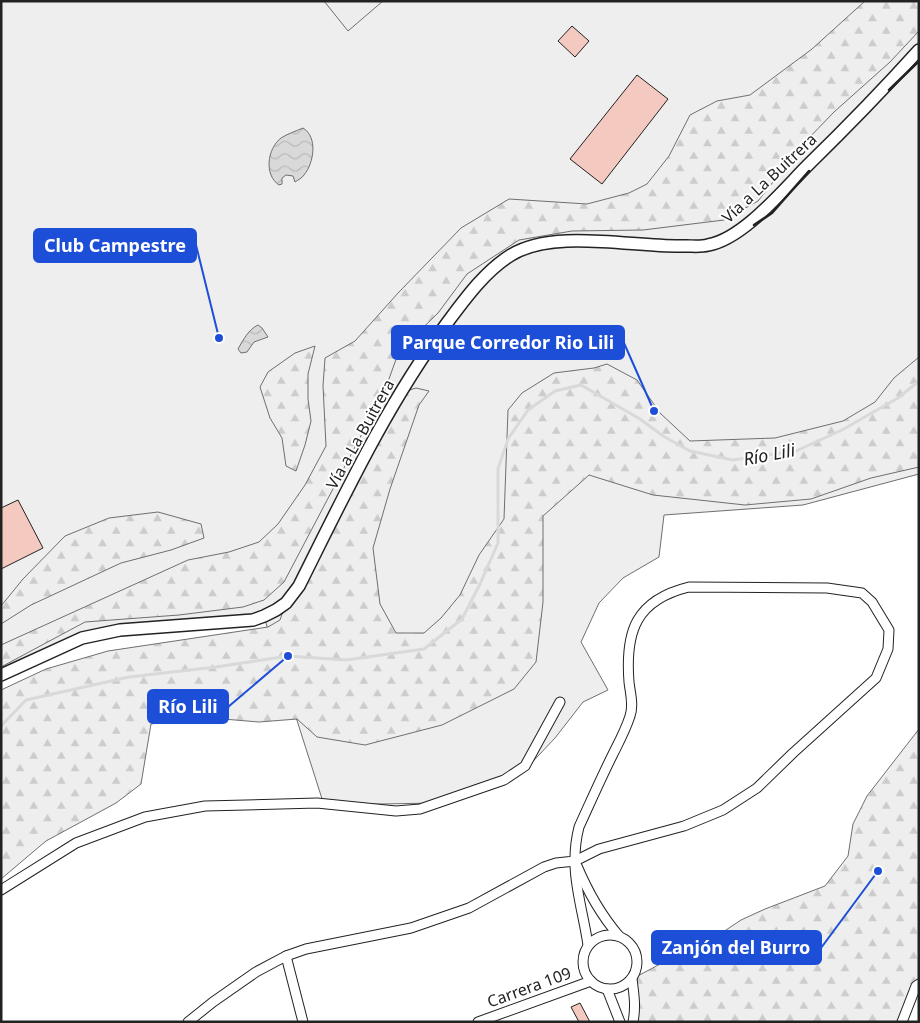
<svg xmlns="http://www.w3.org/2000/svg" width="920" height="1023" viewBox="0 0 920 1023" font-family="'Noto Sans',sans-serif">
  <defs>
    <pattern id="forest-firs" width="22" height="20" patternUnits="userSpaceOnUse" patternTransform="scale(1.25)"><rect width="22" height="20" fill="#eee"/><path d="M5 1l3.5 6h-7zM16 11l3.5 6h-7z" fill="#ccc"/></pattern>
    <pattern id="water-waves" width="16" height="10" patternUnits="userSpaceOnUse" patternTransform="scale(1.25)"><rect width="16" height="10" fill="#d9d9d9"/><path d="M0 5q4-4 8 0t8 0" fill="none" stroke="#bababa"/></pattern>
  </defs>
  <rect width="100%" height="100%" fill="#fff"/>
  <path fill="#eee" stroke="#6f6f6f" d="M1,1H919V474L803,505L664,515L659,557L623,578L599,603L581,642L608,690L583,702L555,738L522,773L436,803L324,805L264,617L101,633L1,675Z"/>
  <g fill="url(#forest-firs)" stroke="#6f6f6f">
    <path d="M865,1H919V31L890,62L834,112L804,143L758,201L724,220L643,230L572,231L519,240L467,274L438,313L399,351L385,390L304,544L284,582L264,600L243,607L179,615L85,622L1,667V645L188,560L229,552L259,542L278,524L305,485L326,446L323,386L325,358L355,341L399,292L461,228L509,199L587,204L629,193L647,184L669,156L690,115L717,101L750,95L812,49Z"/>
    <path d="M315,346L308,374V399L311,421L305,445L296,471L286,466L282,438L270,418L260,387L268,372L295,353Z"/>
    <path d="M919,357V467L871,478L811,499L745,505L653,495L589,475L543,516V602L536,662L514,689L442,725L365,745L317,737L297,719L259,722L199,717L151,724L141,784L116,803L46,841L1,879V690L46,669L108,651L268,627L280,620L286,603L400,393L416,388L429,391L419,405L390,489L373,548L380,604L396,633H424L441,618L460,595L479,555L504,519L508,410L522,393L554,373L594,368L607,364L637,380L660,413L690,441L775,438L843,421L875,402L894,378Z"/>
    <path d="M158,512L201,524L204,538L171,550L121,563L31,605L1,624V606L23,579L65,536L109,518Z"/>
    <path d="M919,729V984L902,1022H633L632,979L677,955L711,940L741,920L765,909L825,886L848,856L853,824L867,796Z"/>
  </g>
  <path fill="#ededed" stroke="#6f6f6f" d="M324,1H383L348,31Z"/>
  <g fill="url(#water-waves)" stroke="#6f6f6f">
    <path d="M303,128C318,137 314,163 304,175C302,178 298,180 295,182L293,176L286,175L282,178V184L279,185C264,175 267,149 281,138C287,134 296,131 303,128Z"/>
    <path d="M258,325L262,328L268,337L254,342L247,352L241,353L238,349C243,340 249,329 258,325Z"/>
  </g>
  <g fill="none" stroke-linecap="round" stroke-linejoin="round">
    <path stroke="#d9d9d9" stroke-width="3" d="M1,726L26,700L129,677L216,667L288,656L346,660L424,649L462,619L480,584L498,543V469L508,439L528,410L555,391L581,385L640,419L663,436L690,451L733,460L796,451L842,430L898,398L919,381"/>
  </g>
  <g fill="#f3c9c0" stroke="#222">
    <path d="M572,26L589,41L575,57L558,41Z"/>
    <path d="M637,75L668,99L602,184L570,159Z"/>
    <path d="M18,500L43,548L1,569V508Z"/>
    <path d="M580,1003L590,1022H579L571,1007Z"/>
  </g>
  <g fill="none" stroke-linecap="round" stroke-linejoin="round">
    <defs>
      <g id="minor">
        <path d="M577,866C588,892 600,914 619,936"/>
        <path d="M1,890L76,843L145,817L205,806L317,803L396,811L420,809L504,780L525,766L560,702"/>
        <circle cx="610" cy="962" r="27"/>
        <path d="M286,956L303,1022"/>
        <path d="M632,979C634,994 636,1007 633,1022"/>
        <path d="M607,989L620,1022"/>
        <path d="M188,1022L213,1002L256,972L286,956L306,949L411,928L469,908L544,867L556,863L575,861L599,849L684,826L723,810L757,788L793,753L876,678L888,649L889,630L872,602L862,593L827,588L689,587C636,600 625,631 629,682C630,692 634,705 630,716C626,729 619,742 613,754C601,778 590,803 579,827C568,870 582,904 588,945"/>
        <path d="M478,1022L591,981"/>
        <path d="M902,1022L916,986L919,984"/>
      </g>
      <path id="tertiary" d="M1,675L82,638L120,630L253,620L264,616L276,610L286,603L299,586C344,496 387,404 447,323C465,299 485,271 511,255C555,228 635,248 686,246C693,246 701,247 708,245C743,239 783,190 808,165C846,128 883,90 919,50"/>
    </defs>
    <use href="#minor" stroke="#222" stroke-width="11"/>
    <use href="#tertiary" stroke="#222" stroke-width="14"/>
    <use href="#minor" stroke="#fff" stroke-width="9"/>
    <use href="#tertiary" stroke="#fff" stroke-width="11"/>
    <g stroke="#222" stroke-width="2.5">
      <path d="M889,90L919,61"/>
      <path d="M754,225L772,213L809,171"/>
    </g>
  </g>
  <g text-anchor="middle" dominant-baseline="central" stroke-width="4" stroke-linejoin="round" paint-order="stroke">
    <g font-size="16" fill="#222" stroke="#fff">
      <text transform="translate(769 178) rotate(-43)">Vía a La Buitrera</text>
      <text transform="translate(360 434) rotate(-61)">Vía a La Buitrera</text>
      <text transform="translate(529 987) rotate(-20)">Carrera 109</text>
    </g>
    <g font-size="18" font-style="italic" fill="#222" stroke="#fff">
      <text transform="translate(769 454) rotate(-11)">Río Lili</text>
    </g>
  </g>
  <path fill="none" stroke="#1d4ed8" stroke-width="2" d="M219 338L196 245M654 411L624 343M288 656L228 707M878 871L821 948"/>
  <g fill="#1d4ed8" stroke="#fff" stroke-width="2">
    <circle cx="219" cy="338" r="5"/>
    <circle cx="654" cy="411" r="5"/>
    <circle cx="288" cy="656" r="5"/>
    <circle cx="878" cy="871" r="5"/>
  </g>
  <g fill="#1d4ed8" stroke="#1d4ed8" stroke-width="2">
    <rect x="34" y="229" width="162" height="33" rx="5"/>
    <rect x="392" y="326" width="232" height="33" rx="5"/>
    <rect x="148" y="690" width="80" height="33" rx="5"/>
    <rect x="652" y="931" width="169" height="33" rx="5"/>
  </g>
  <g font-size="18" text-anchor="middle" font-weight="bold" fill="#fff">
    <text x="115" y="252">Club Campestre</text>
    <text x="508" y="349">Parque Corredor Rio Lili</text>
    <text x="188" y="713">Río Lili</text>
    <text x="736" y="954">Zanjón del Burro</text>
  </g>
  <rect width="920" height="1023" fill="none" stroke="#222222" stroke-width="5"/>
</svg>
